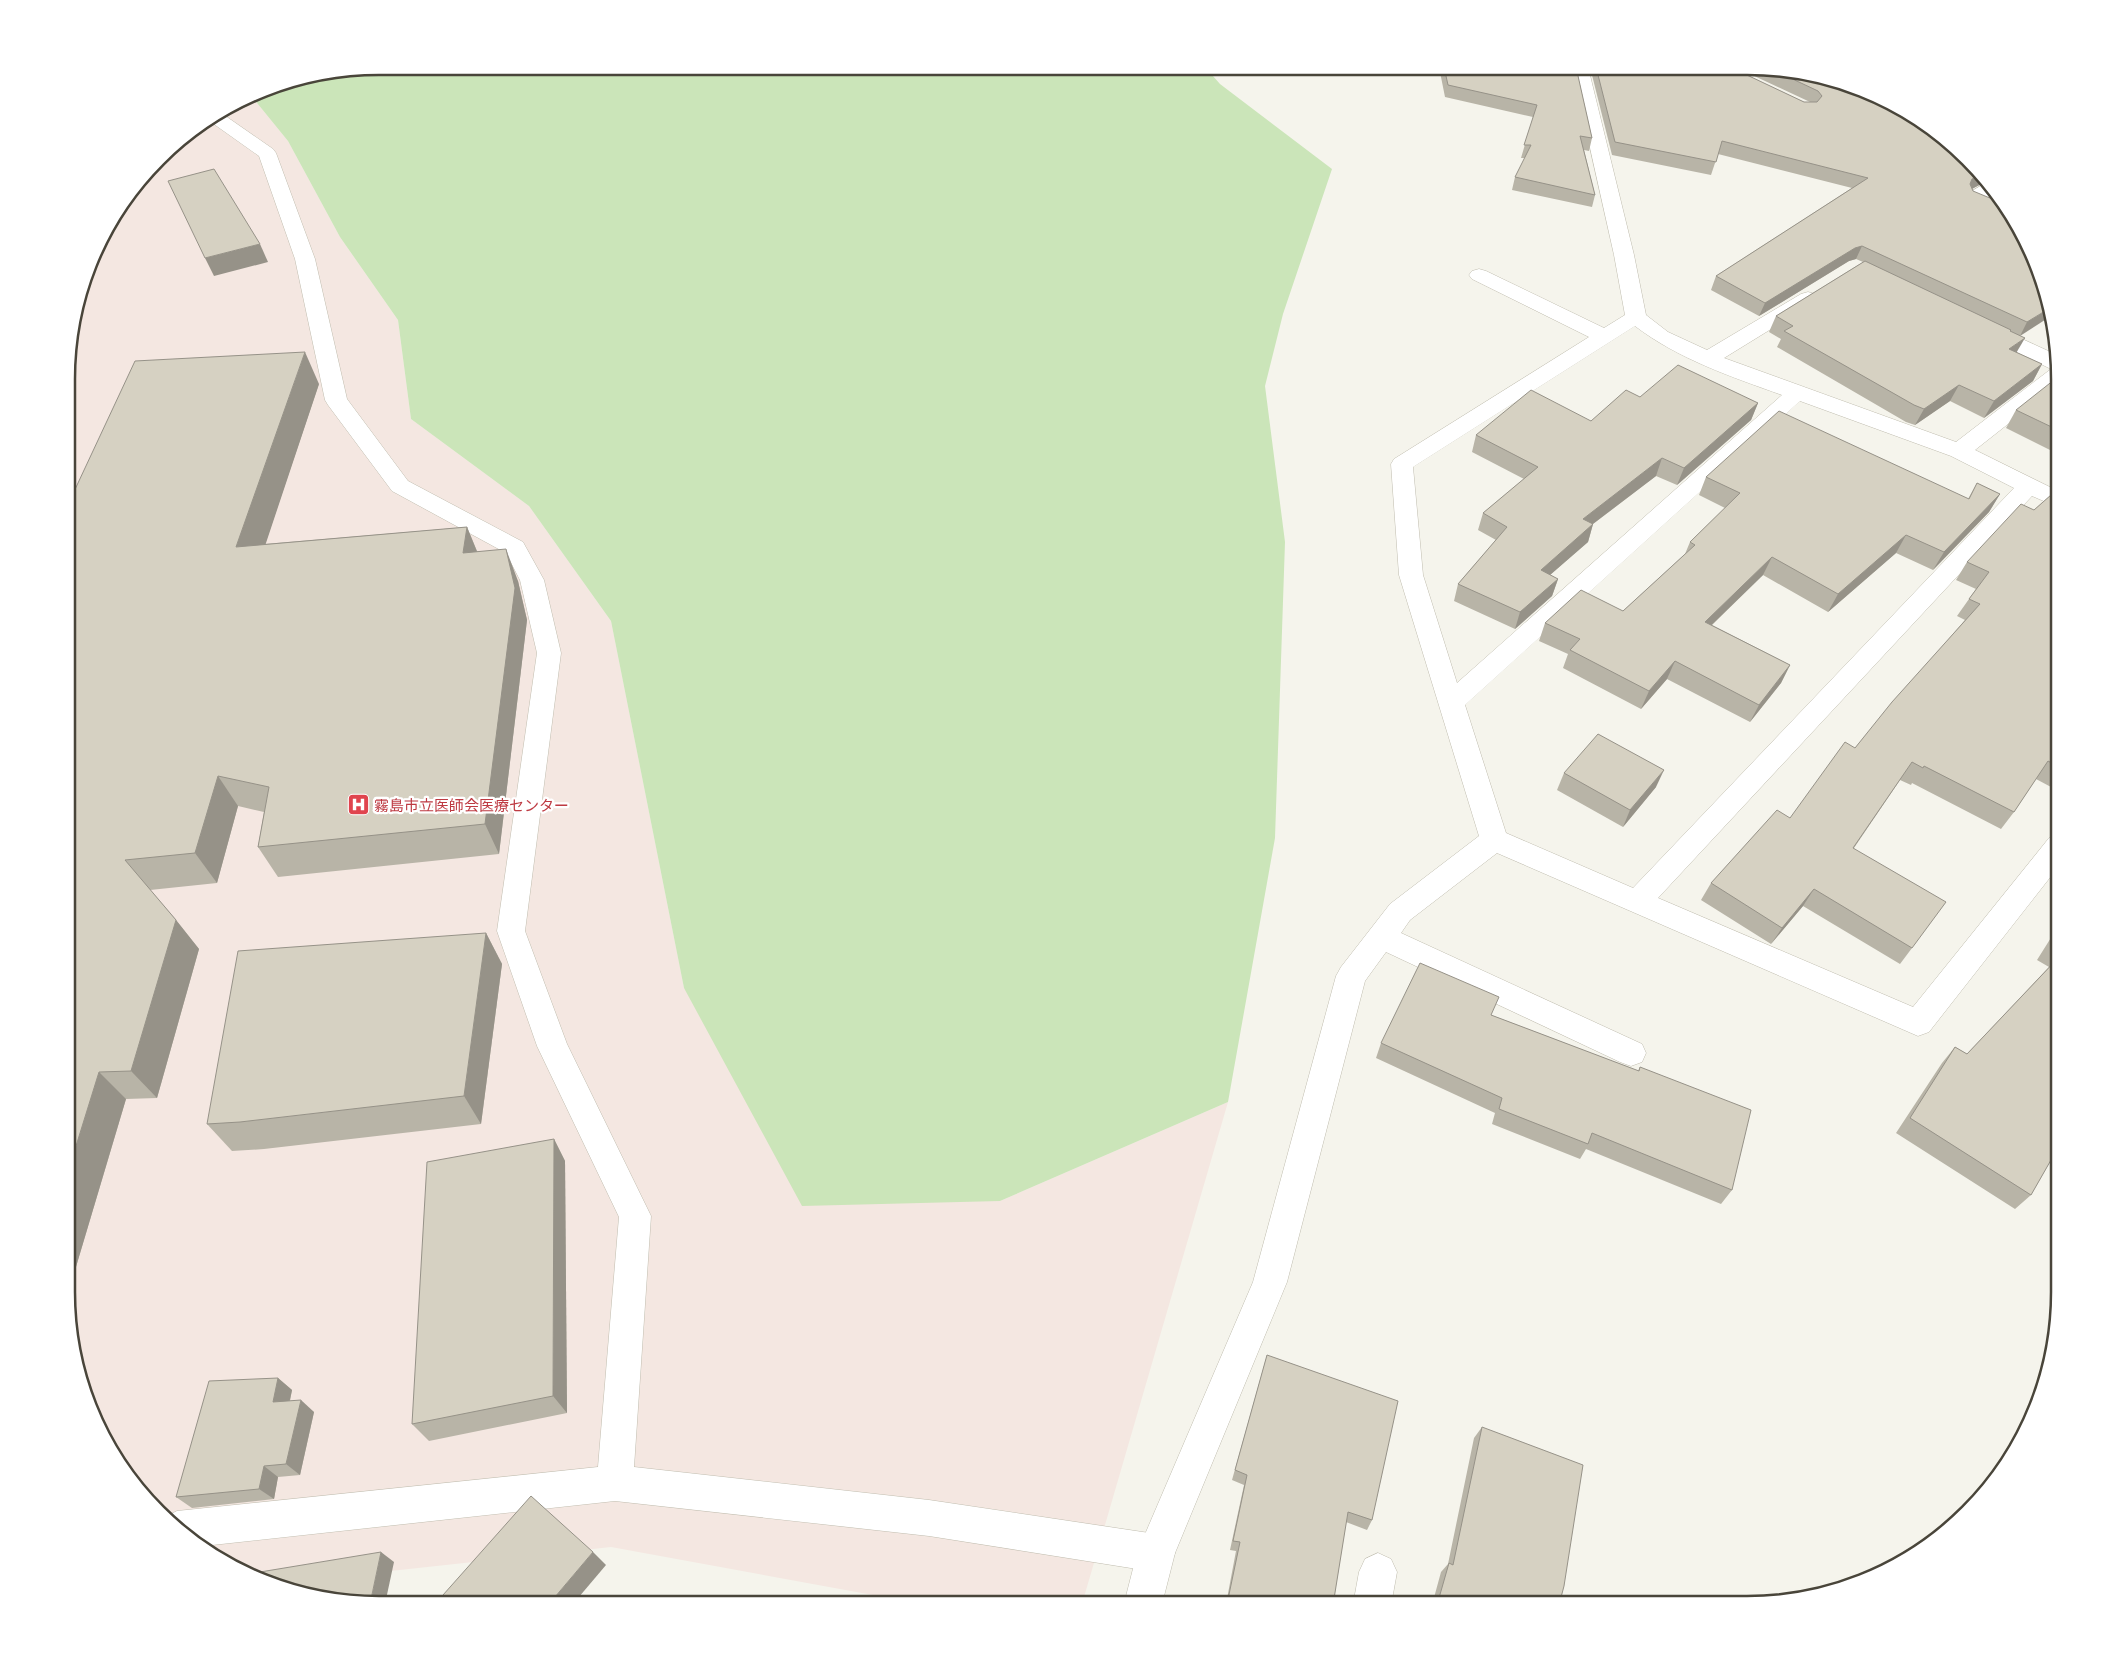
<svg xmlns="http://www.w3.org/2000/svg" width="2126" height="1671" viewBox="0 0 2126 1671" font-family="Helvetica,'Noto Sans JP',sans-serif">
  <rect width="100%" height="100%" fill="#f5f4ec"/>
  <path fill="#f4e7e1" d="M253,98L288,141L340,237L398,320L411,419L529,506L611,621L684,988L1000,1201L1228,1102L1082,1604H922L611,1547L271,1584L259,1581L173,1527L99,1430L67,1313L69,338L108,223L173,144Z"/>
  <path fill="#cbe5b9" d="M379,66L1205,67L1220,84L1332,169L1283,314L1265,386L1285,542L1275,838L1228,1102L1000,1201L802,1206L684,988L611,621L529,506L411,419L398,320L340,237L288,141L253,98L278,83Z"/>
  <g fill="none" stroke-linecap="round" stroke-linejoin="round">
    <defs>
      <path id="lane" d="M224,115L273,149L276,153L315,259L347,399L408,481L523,542L544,580L561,653L525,931L567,1044L651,1216L634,1467L929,1500L1156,1534L1169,1540L1175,1553L1169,1566L1156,1572L929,1536L615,1501L203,1546L173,1527L165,1517L177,1511L598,1467L619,1217L537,1046L497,931L537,653L520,580L506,553L392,491L328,405L325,400L295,259L259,156L211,122Z"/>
      <g id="street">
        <path d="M1572,67H1588L1634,255L1646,315L1668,332L1707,350L1801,294L1808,292L1815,294L1818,298L1815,302L1724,358L1956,442L2051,369L1980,334L1977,330L1980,326L1987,324L1994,326L2057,355L2060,379V383L1975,450L2060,492V508L2032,496L1658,898L1913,1007L2049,838L2059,835V866L1929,1032L1918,1036L1497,853L1410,920L1401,933L1642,1044L1646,1053L1642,1062L1631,1066L1620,1062L1386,952L1365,981L1287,1282L1175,1553L1162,1604H1124L1137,1553L1253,1282L1336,976L1341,967L1390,904L1479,836L1399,575L1391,464L1394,459L1589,337L1472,279L1469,275L1472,271L1479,269L1486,271L1604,328L1625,315L1614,255ZM1635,326C1678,359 1732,377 1782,395L1457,683L1423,575L1413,467ZM1800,401L1951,456L2014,488L1633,888L1506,833L1465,705Z"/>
        <path d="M1984,184L1992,195L1988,197L1997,201L2009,217L1999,216L1967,202L1965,198L1967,194Z"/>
        <path d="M1378,1553L1391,1559L1397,1572L1391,1605H1353L1359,1572L1365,1559Z"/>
      </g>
    </defs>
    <use href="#lane" stroke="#c0bdaf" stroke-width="1"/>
    <use href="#street" stroke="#c0bdaf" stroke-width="1"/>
    <use href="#lane" fill="#fff" fill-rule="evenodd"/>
    <use href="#street" fill="#fff" fill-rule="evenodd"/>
  </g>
  <g fill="#b8b4a7">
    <path d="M1439,67H1576L1592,138L1589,151L1584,150L1595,195L1592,207L1512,190L1515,177L1525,158H1521L1533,117L1445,97Z"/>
    <path d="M1590,67H1730L1804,102H1810L1735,67H1767L1867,90L1983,183L1972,189L2049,298L2020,336L2010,332L2017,353L2042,364L2033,381L1984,418L1950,401L1915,425L1906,422L1777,347L1781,339L1769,332L1776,316L1863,262L1856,259L1849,261L1759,316L1711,290L1716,276L1852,188L1718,154L1711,175L1612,155Z"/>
    <path d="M2060,379V455L2006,428L2016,410Z"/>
    <path d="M319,384L265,544L467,527L477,551L518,581L527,620L499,854L278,877L258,847L264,812L238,806L217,883L150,890L176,920L199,949L157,1098L126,1099L67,1297L71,498Z"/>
    <path d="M1640,397L1758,403L1751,420L1677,485L1656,476L1593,524L1588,542L1550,575L1558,579L1552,596L1515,629L1454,601L1458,584L1496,540L1478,530L1483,513L1524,479L1472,452L1476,435L1591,421Z"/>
    <path d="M1706,477L1968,499L1977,483L2000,494L1989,512L1933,570L1896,553L1828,612L1763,575L1712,625L1790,665L1781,683L1750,722L1667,679L1641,709L1563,668L1568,654L1539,641L1545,623L1623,611L1685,554L1690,542L1725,508L1699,495Z"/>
    <path d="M2060,487L2059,777L2051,787L2036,779L2014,812L2001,829L1912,783L1911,785L1900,780L1854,848L1912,948L1900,964L1803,906L1771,944L1701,900L1711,883L1790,818L1855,748L1965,620L1957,616L1969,599L1976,589L1956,580L1967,562L2034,510Z"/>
    <path d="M1564,773L1656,787L1623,827L1557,790Z"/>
    <path d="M2059,925V1146L2031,1195L2015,1209L1896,1133L1942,1063L1955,1047L1967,1054L2049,967L2037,960Z"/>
    <path d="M486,933L502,964L481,1124L264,1149L232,1151L207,1124Z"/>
    <path d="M1491,1015L1638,1071L1640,1067L1732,1190L1721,1204L1586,1149L1580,1159L1492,1124L1495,1113L1376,1058L1381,1043Z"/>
    <path d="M554,1139L565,1161L567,1413L429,1441L412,1424Z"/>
    <path d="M1267,1355L1372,1520L1367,1530L1346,1522L1333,1605L1226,1604L1236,1551L1230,1550L1244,1485L1232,1480Z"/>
    <path d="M278,1378L292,1390L290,1401L314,1412L300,1475L278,1477L274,1499L192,1508L176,1497Z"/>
    <path d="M1482,1427L1559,1605H1432L1441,1572L1448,1564L1474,1438Z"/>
  </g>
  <g fill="#969288">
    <path d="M1978,176L1983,183L1966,192L1972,179Z"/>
    <path d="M260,244L268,262L214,276L205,258Z"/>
    <path d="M1862,246L1856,259L1849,261L1759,316L1765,303L1855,248Z"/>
    <path d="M2050,308L2051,316L2020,336L2027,322Z"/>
    <path d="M2025,338L2015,355L2009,349Z"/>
    <path d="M305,352L319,384L254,579L236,547Z"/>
    <path d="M2042,364L2033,381L1984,418L1994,401Z"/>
    <path d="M1959,385L1950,401L1915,425L1924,409Z"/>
    <path d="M1758,403L1751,420L1677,485L1684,468Z"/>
    <path d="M1662,458L1656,476L1577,536L1583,519Z"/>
    <path d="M2000,494L1989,512L1933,570L1944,552Z"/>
    <path d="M1593,524L1588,542L1535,588L1541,570Z"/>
    <path d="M467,527L480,559L463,553Z"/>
    <path d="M1906,535L1896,553L1828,612L1838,594Z"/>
    <path d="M506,549L518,581L527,620L499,854L485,824Z"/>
    <path d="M1772,557L1763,575L1697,639L1705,622Z"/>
    <path d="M1558,579L1552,596L1515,629L1520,612Z"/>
    <path d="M1675,661L1667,679L1641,709L1649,691Z"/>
    <path d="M1790,665L1781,683L1750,722L1759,705Z"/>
    <path d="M1664,770L1656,787L1623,827L1630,810Z"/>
    <path d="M218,776L238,806L217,883L195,853Z"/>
    <path d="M1814,889L1803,906L1771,944L1782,928Z"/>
    <path d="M176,920L199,949L157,1098L131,1071Z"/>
    <path d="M486,933L502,964L481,1124L464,1096Z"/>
    <path d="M99,1072L126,1099L67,1297V1175Z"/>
    <path d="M554,1139L565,1161L567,1413L553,1396Z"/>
    <path d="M278,1378L292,1390L287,1413L273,1402Z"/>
    <path d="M301,1400L314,1412L300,1475L286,1464Z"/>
    <path d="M264,1466L278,1477L274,1499L259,1489Z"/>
    <path d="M381,1552L394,1562L385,1604H370Z"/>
    <path d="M593,1552L606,1565L573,1604H549Z"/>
  </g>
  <g fill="#d6d1c2" stroke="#969288">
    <path d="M1444,67H1576L1592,138L1580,136L1595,195L1515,177L1531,145H1524L1537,105L1448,85Z"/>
    <path d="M1596,67H1730L1804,102H1817L1822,96L1818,91L1767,67L1867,90L1953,144L1978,176L1972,179L1970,184L1973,191L1997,201L2028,241L2049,298L2050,308L2027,322L1862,246L1855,248L1765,303L1716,276L1868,178L1722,141L1716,162L1615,142Z"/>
    <path d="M214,169L260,244L205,258L168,181Z"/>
    <path d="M1865,261L2011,330L2010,331L2025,338L2009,349L2042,364L1994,401L1959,385L1924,409L1914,405L1784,331L1793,326L1776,316Z"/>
    <path d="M305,352L236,547L467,527L463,553L506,549L515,588L485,824L258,847L269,787L218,776L195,853L125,860L176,920L131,1071L99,1072L67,1175L69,498H71L135,361Z"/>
    <path d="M1678,365L1758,403L1684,468L1662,458L1583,519L1593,524L1541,570L1558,579L1520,612L1458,584L1507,527L1483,513L1538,467L1476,435L1531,390L1591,421L1626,390L1640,397Z"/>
    <path d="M2059,376L2060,379V431L2016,410Z"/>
    <path d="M1779,411L1969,499L1977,483L2000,494L1944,552L1906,535L1838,594L1772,557L1705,622L1790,665L1759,705L1675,661L1649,691L1570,650L1580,639L1545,623L1581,590L1623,611L1695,545L1690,542L1740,493L1706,477Z"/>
    <path d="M2060,487L2059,767L2048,761L2014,812L1924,766L1923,768L1912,762L1853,848L1946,902L1912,948L1814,889L1782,928L1711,883L1777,810L1790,818L1845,742L1855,748L1892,702L1980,604L1969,599L1989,572L1967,562L2021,504L2034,510Z"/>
    <path d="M1598,734L1664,770L1630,810L1564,773Z"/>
    <path d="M2059,932V948L2051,944Z"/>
    <path d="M486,933L464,1096L240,1122L207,1124L238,951Z"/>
    <path d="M2059,957V1146L2031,1195L1910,1118L1955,1047L1967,1054Z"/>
    <path d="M1420,963L1499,997L1491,1015L1639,1071L1640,1067L1751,1110L1732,1190L1592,1133L1588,1144L1499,1109L1502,1098L1381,1043Z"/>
    <path d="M554,1139L553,1396L412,1424L427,1162Z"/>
    <path d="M1267,1355L1398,1401L1372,1520L1348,1512L1333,1605L1227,1604L1240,1542L1233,1541L1247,1475L1235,1470Z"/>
    <path d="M278,1378L273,1402L301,1400L286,1464L264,1466L259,1489L176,1497L209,1381Z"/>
    <path d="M1482,1427L1583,1465L1564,1586L1559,1605H1437L1449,1563L1453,1565Z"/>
    <path d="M531,1496L593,1552L549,1604H435Z"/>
    <path d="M381,1552L370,1604H359L259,1581L248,1574Z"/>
  </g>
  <defs>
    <symbol id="hospital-square" viewBox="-11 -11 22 22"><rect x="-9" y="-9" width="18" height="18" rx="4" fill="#e0444e" stroke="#fff"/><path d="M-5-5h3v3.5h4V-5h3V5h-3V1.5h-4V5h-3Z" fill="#fff"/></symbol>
  </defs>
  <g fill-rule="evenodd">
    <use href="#hospital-square" x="346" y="792" width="25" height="25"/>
  </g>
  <g text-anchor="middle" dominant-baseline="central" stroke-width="4.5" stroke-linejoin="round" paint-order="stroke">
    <g font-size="15" fill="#be3a42" stroke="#fff" text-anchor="start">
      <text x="374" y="805">霧島市立医師会医療センター</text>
    </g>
  </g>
  <path d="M0 0H2126V1671H0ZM379 75H1747A304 304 0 0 1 2051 379V1292A304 304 0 0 1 1747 1596H379A304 304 0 0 1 75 1292V379A304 304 0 0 1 379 75Z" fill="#fff" fill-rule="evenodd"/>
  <path fill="none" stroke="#49453a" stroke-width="2.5" d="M379 75H1747A304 304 0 0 1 2051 379V1292A304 304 0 0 1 1747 1596H379A304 304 0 0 1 75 1292V379A304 304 0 0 1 379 75Z"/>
</svg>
